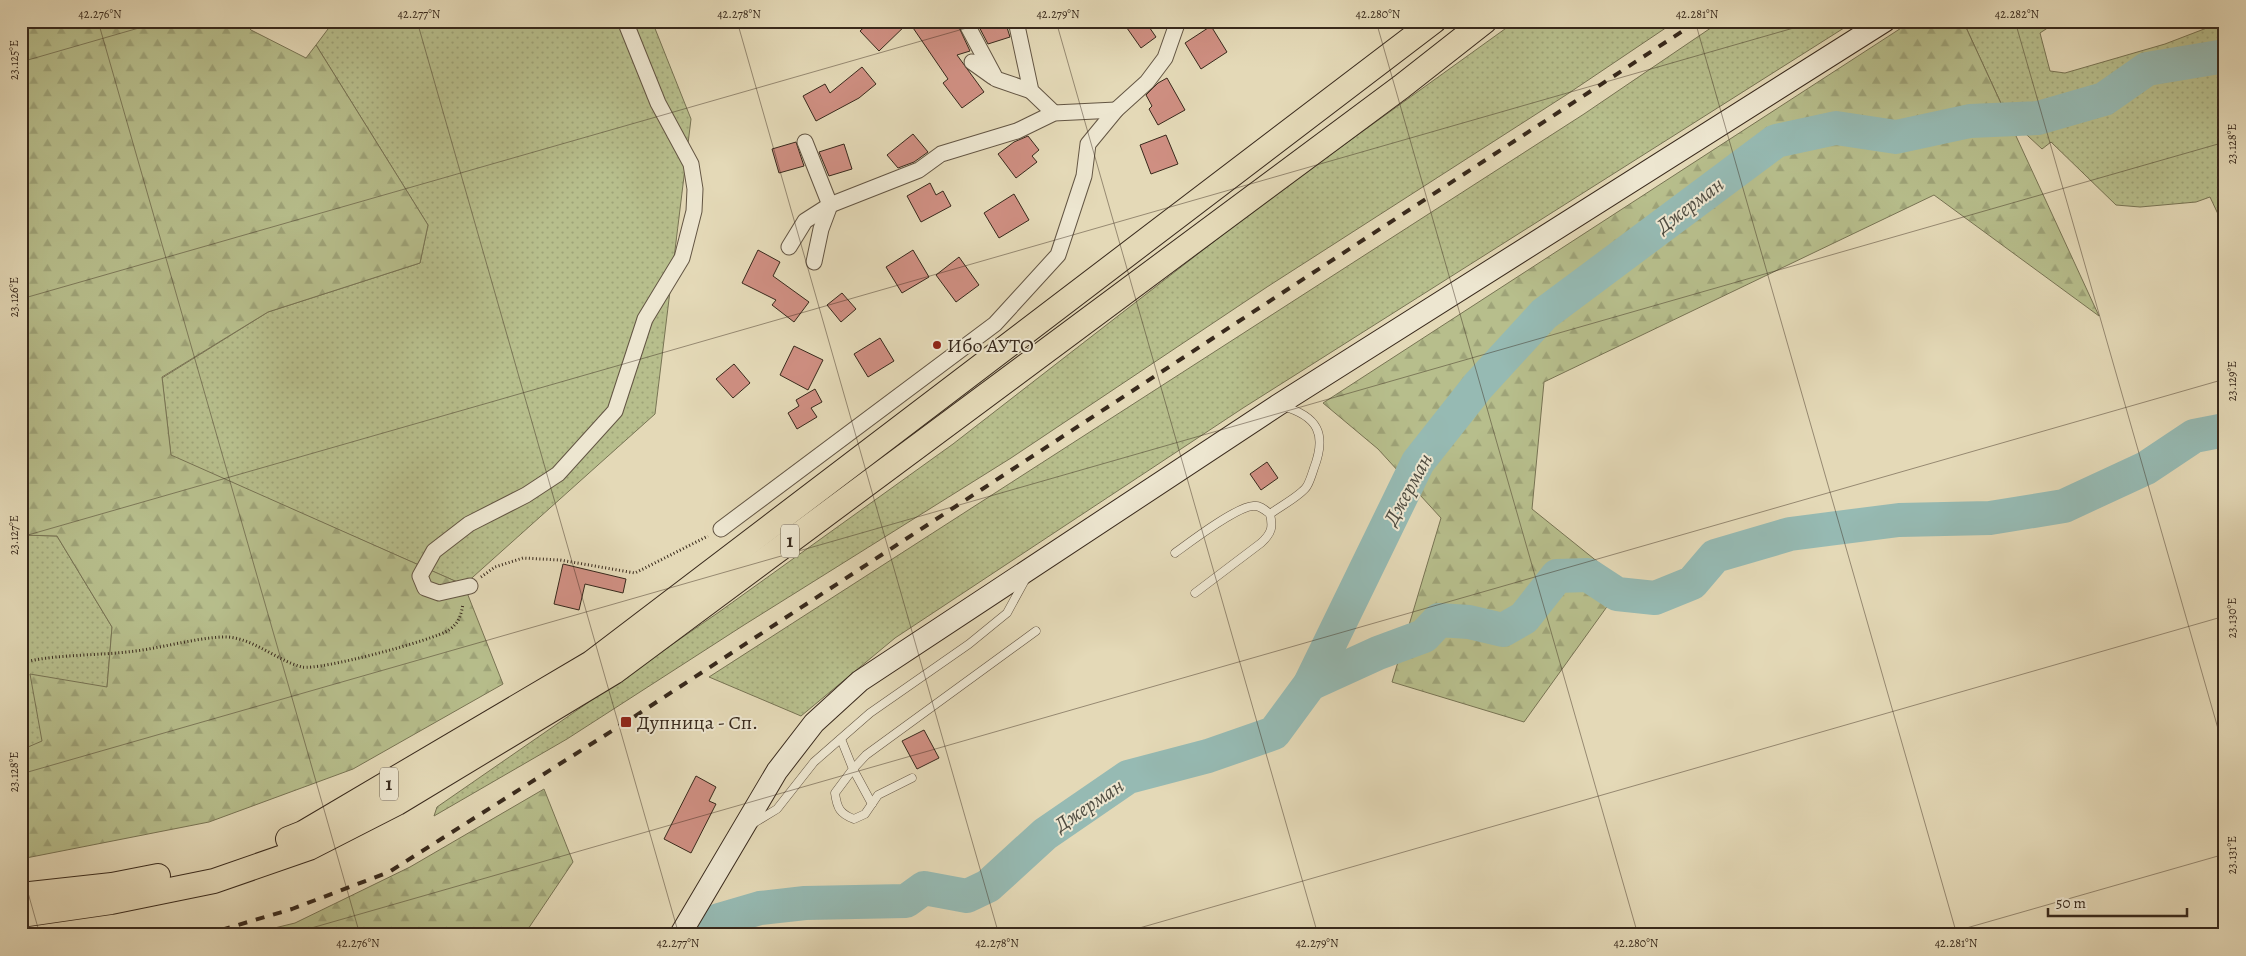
<svg xmlns="http://www.w3.org/2000/svg" width="2246" height="956" viewBox="0 0 2246 956" font-family="Alegreya,serif">
  <defs>
    <pattern id="grass-dots" width="8" height="8" patternUnits="userSpaceOnUse" patternTransform="scale(1.25)"><rect width="8" height="8" fill="#b7be8c"/><path d="M2 2h.1M6 6h.1" fill="none" stroke="#9ea378" stroke-width="1.8" stroke-linecap="round"/></pattern>
    <pattern id="forest-firs" width="22" height="20" patternUnits="userSpaceOnUse" patternTransform="scale(1.25)"><rect width="22" height="20" fill="#b7be8c"/><path d="M5 1l3.5 6h-7zM16 11l3.5 6h-7z" fill="#9ea378"/></pattern>
  </defs>
  <rect width="100%" height="100%" fill="#e4d9b7"/>
  <filter id="stains"><feTurbulence type="fractalNoise" baseFrequency=".004" numOctaves="4"/><feColorMatrix values="0 0 0 0 .2 0 0 0 0 .09 0 0 0 0 .02 0 0 0 .5 -.17"/></filter>
  <radialGradient id="worn" r=".72"><stop offset=".6" stop-color="#630" stop-opacity="0"/><stop offset="1" stop-color="#630" stop-opacity=".3"/></radialGradient>
  <g fill="url(#grass-dots)" stroke="#787454">
    <path d="M334,21H652L691,119L655,414L464,585L171,456L162,378L268,312L420,263L428,225L316,45Z"/>
    <path d="M1516,21H1676L1566,95L1267,287L1011,458L744,625L567,739L434,816L437,807L719,612L953,444L1270,198Z"/>
    <path d="M1721,21H1855L1243,408L895,638L801,716L709,677L1584,114Z"/>
    <path d="M1963,21H2046L2049,27L2040,33L2050,71L2065,73L2165,44L2225,21V229L2210,197L2196,202L2140,207L2116,205L2051,142L2042,149L2014,123L2011,125Z"/>
    <path d="M21,535L57,536L112,627L107,688L43,742L21,750Z"/>
  </g>
  <g fill="url(#forest-firs)" stroke="#787454">
    <path d="M21,21H242L251,30L306,58L316,45L428,225L420,263L268,312L162,377L171,455L464,585L503,684L353,769L209,822L21,859V750L42,741L30,674L107,687L112,627L57,536L21,535Z"/>
    <path d="M1912,21H1963L2099,316L1934,195L1544,382L1532,509L1624,583L1524,722L1392,682L1441,518L1378,449L1323,403Z"/>
    <path d="M544,789L573,862L524,935H246L295,923L410,867Z"/>
  </g>
  <g fill="none" stroke-linecap="round" stroke-linejoin="round">
    <g stroke="#96bab3" stroke-width="34">
      <path d="M1310,684L1378,653L1424,636L1439,620L1469,622L1503,630L1524,618L1557,576L1588,575L1617,594L1655,598L1692,583L1715,556L1790,534L1899,520L1990,518L2064,506L2146,468L2194,436L2225,430"/>
      <path d="M693,935L719,920L760,908L805,903L906,901L924,888L967,896L988,886L1045,834L1128,777L1208,756L1274,733L1310,684L1418,462L1478,386L1544,314L1776,141L1836,128L1896,137L1970,121L2038,118L2104,99L2147,69L2225,56"/>
    </g>
  </g>
  <g fill="#cf8f82" stroke="#38291c">
    <path d="M871,21H956L970,51L957,55L984,92L962,108L943,83L948,79L909,22L879,51L860,31Z"/>
    <path d="M976,21H1005L1010,37L988,44Z"/>
    <path d="M1122,21H1145L1156,37L1141,48Z"/>
    <path d="M1211,26L1227,52L1201,69L1185,43Z"/>
    <path d="M862,67L876,84L859,98L816,121L803,96L825,84L830,93Z"/>
    <path d="M1167,78L1185,110L1158,125L1149,109L1152,106L1146,95L1158,83Z"/>
    <path d="M913,134L928,152L914,162L898,168L887,155Z"/>
    <path d="M1166,135L1178,164L1151,174L1140,145Z"/>
    <path d="M1028,136L1039,150L1032,156L1037,162L1016,178L998,154L1014,142Z"/>
    <path d="M796,142L804,166L779,173L772,149Z"/>
    <path d="M844,144L852,169L829,176L819,152Z"/>
    <path d="M930,183L936,195L943,191L951,206L921,222L907,196Z"/>
    <path d="M1014,194L1029,220L999,238L984,213Z"/>
    <path d="M758,250L780,262L773,276L809,302L794,322L772,305L776,300L742,283Z"/>
    <path d="M913,250L929,277L902,293L886,267Z"/>
    <path d="M959,257L979,285L956,302L936,275Z"/>
    <path d="M842,293L856,309L841,322L827,305Z"/>
    <path d="M880,338L894,361L868,377L854,354Z"/>
    <path d="M794,346L823,360L808,390L780,375Z"/>
    <path d="M734,364L750,383L733,398L716,379Z"/>
    <path d="M815,389L822,402L811,408L817,417L797,429L788,413L799,406L796,400Z"/>
    <path d="M1267,462L1278,478L1261,490L1250,474Z"/>
    <path d="M563,564L626,579L623,593L585,584L579,610L554,604Z"/>
    <path d="M924,730L939,758L917,769L902,741Z"/>
    <path d="M696,776L716,787L709,801L716,804L691,853L664,839Z"/>
  </g>
  <g fill="none" stroke-linecap="round" stroke-linejoin="round">
    <defs>
      <g id="service">
        <path d="M1175,553C1190,542 1236,507 1253,506C1260,505 1265,510 1270,514"/>
        <path d="M1195,593L1261,543C1272,533 1273,527 1270,514C1279,507 1302,495 1307,486C1310,481 1312,474 1314,468C1327,434 1318,416 1282,406"/>
        <path d="M841,739L853,769L835,793C837,808 840,814 854,819L865,814L878,795L912,778"/>
        <path d="M872,804L853,769L866,755L1036,631"/>
        <path d="M754,823L777,809L814,762L870,713L969,644L1007,613L1025,580"/>
      </g>
      <g id="minor">
        <path d="M965,21L996,79L1031,91"/>
        <path d="M1016,21L1031,91L1054,113"/>
        <path d="M972,62L993,77"/>
        <path d="M805,142L830,205L821,229L814,262"/>
        <path d="M789,247L805,221L830,205L919,170L941,154L1017,131L1054,113L1116,110"/>
        <path d="M721,529L995,324L1058,255L1084,176L1088,144L1116,110L1147,82L1165,58L1178,21"/>
        <path d="M470,586L439,593L425,588L420,576L434,551L469,524L526,495L558,474L615,411L645,319L682,258L694,211L695,189L691,164L658,103L625,21"/>
      </g>
      <path id="secondary" d="M680,935L777,771L814,723L860,681L1278,405L1885,21"/>
      <g id="primary">
        <path d="M288,839L303,833L591,663L1434,21"/>
        <path d="M21,895L112,885L158,876"/>
        <path d="M21,915L111,902L214,881L309,848L397,803L614,672L1401,87L1485,21"/>
      </g>
    </defs>
    <use href="#service" stroke="#635543" stroke-width="9"/>
    <use href="#minor" stroke="#635543" stroke-width="17"/>
    <use href="#secondary" stroke="#38291c" stroke-width="23"/>
    <use href="#primary" stroke="#38291c" stroke-width="26"/>
    <g stroke="#38291c" stroke-width="3" stroke-dasharray="1 2.5" stroke-linecap="butt">
      <path d="M481,577L495,567L523,558L560,560L635,573L708,536"/>
      <path d="M21,663C56,654 91,656 127,652C158,649 190,639 221,637C250,635 275,660 302,667C319,671 434,640 449,630C459,623 461,615 463,604"/>
    </g>
    <use href="#service" stroke="#ede6d0" stroke-width="8"/>
    <use href="#minor" stroke="#ede6d0" stroke-width="15"/>
    <use href="#secondary" stroke="#ede6d0" stroke-width="21"/>
    <use href="#primary" stroke="#e4d9b7" stroke-width="24"/>
    <path stroke="#38291c" stroke-width="4" stroke-dasharray="9 9" stroke-linecap="butt" d="M204,935L292,909L389,872L626,722L1698,21"/>
  </g>
  <path fill="none" stroke="#38291c" stroke-width="1" stroke-opacity="0.45" d="M98,21L360,935M417,21L679,935M737,21L999,935M1056,21L1318,935M1376,21L1638,935M1695,21L1957,935M2015,21L2225,753M21,62L163,21M21,299L991,21M21,537L1818,21M21,774L2225,142M21,868L40,935M287,935L2225,379M1115,935L2225,616M1942,935L2225,854"/>
  <g fill="#8f2418" stroke="#ede6d0" stroke-width="2">
    <circle cx="937" cy="345" r="5"/>
    <rect x="620" y="716" width="12" height="12" rx="2.5"/>
  </g>
  <g text-anchor="middle" dominant-baseline="central" stroke-width="4" stroke-linejoin="round" paint-order="stroke">
    <g fill="#ede6d0" stroke="#6e6252" stroke-width="1">
      <rect x="781" y="524.5" width="18" height="33" rx="4"/>
      <rect x="380" y="767.5" width="18" height="33" rx="4"/>
    </g>
    <g font-size="19" font-weight="bold" fill="#38291c">
      <text x="790" y="541">1</text>
      <text x="389" y="784">1</text>
    </g>
    <g font-size="20" fill="#38291c" stroke="#ede6d0" text-anchor="start">
      <text x="947" y="345">Ибо АУТО</text>
      <text x="637" y="722">Дупница - Сп.</text>
    </g>
    <g font-size="21" font-style="italic" fill="#504d42" stroke="#ede6d0">
      <text transform="translate(1690 205) rotate(-37)">Джерман</text>
      <text transform="translate(1408 489) rotate(-61)">Джерман</text>
      <text transform="translate(1089 805) rotate(-34)">Джерман</text>
    </g>
  </g>
  <rect width="2246" height="956" fill="none" stroke="#e4d9b7" stroke-width="55"/>
  <path d="M2048 908v8h139v-8" fill="none" stroke="#38291c" stroke-width="2.5"/>
  <text x="2056" y="908" font-size="15" fill="#38291c" stroke="#ede6d0" stroke-width="4" paint-order="stroke">50 m</text>
  <rect x="28" y="28" width="2190" height="900" fill="none" stroke="#38291c" stroke-width="2"/>
  <g font-size="12" text-anchor="middle" fill="#38291c">
    <text x="100" y="18">42.276°N</text>
    <text x="419" y="18">42.277°N</text>
    <text x="739" y="18">42.278°N</text>
    <text x="1058" y="18">42.279°N</text>
    <text x="1378" y="18">42.280°N</text>
    <text x="1697" y="18">42.281°N</text>
    <text x="2017" y="18">42.282°N</text>
    <text transform="translate(14 60) rotate(-90)" y="4">23.125°E</text>
    <text transform="translate(2232 144) rotate(-90)" y="4">23.128°E</text>
    <text transform="translate(14 297) rotate(-90)" y="4">23.126°E</text>
    <text transform="translate(2232 381) rotate(-90)" y="4">23.129°E</text>
    <text transform="translate(14 535) rotate(-90)" y="4">23.127°E</text>
    <text transform="translate(2232 618) rotate(-90)" y="4">23.130°E</text>
    <text transform="translate(14 772) rotate(-90)" y="4">23.128°E</text>
    <text transform="translate(2232 855) rotate(-90)" y="4">23.131°E</text>
    <text x="358" y="947">42.276°N</text>
    <text x="678" y="947">42.277°N</text>
    <text x="997" y="947">42.278°N</text>
    <text x="1317" y="947">42.279°N</text>
    <text x="1636" y="947">42.280°N</text>
    <text x="1956" y="947">42.281°N</text>
  </g>
  <rect width="100%" height="100%" filter="url(#stains)"/>
  <rect width="100%" height="100%" fill="url(#worn)"/>
</svg>
